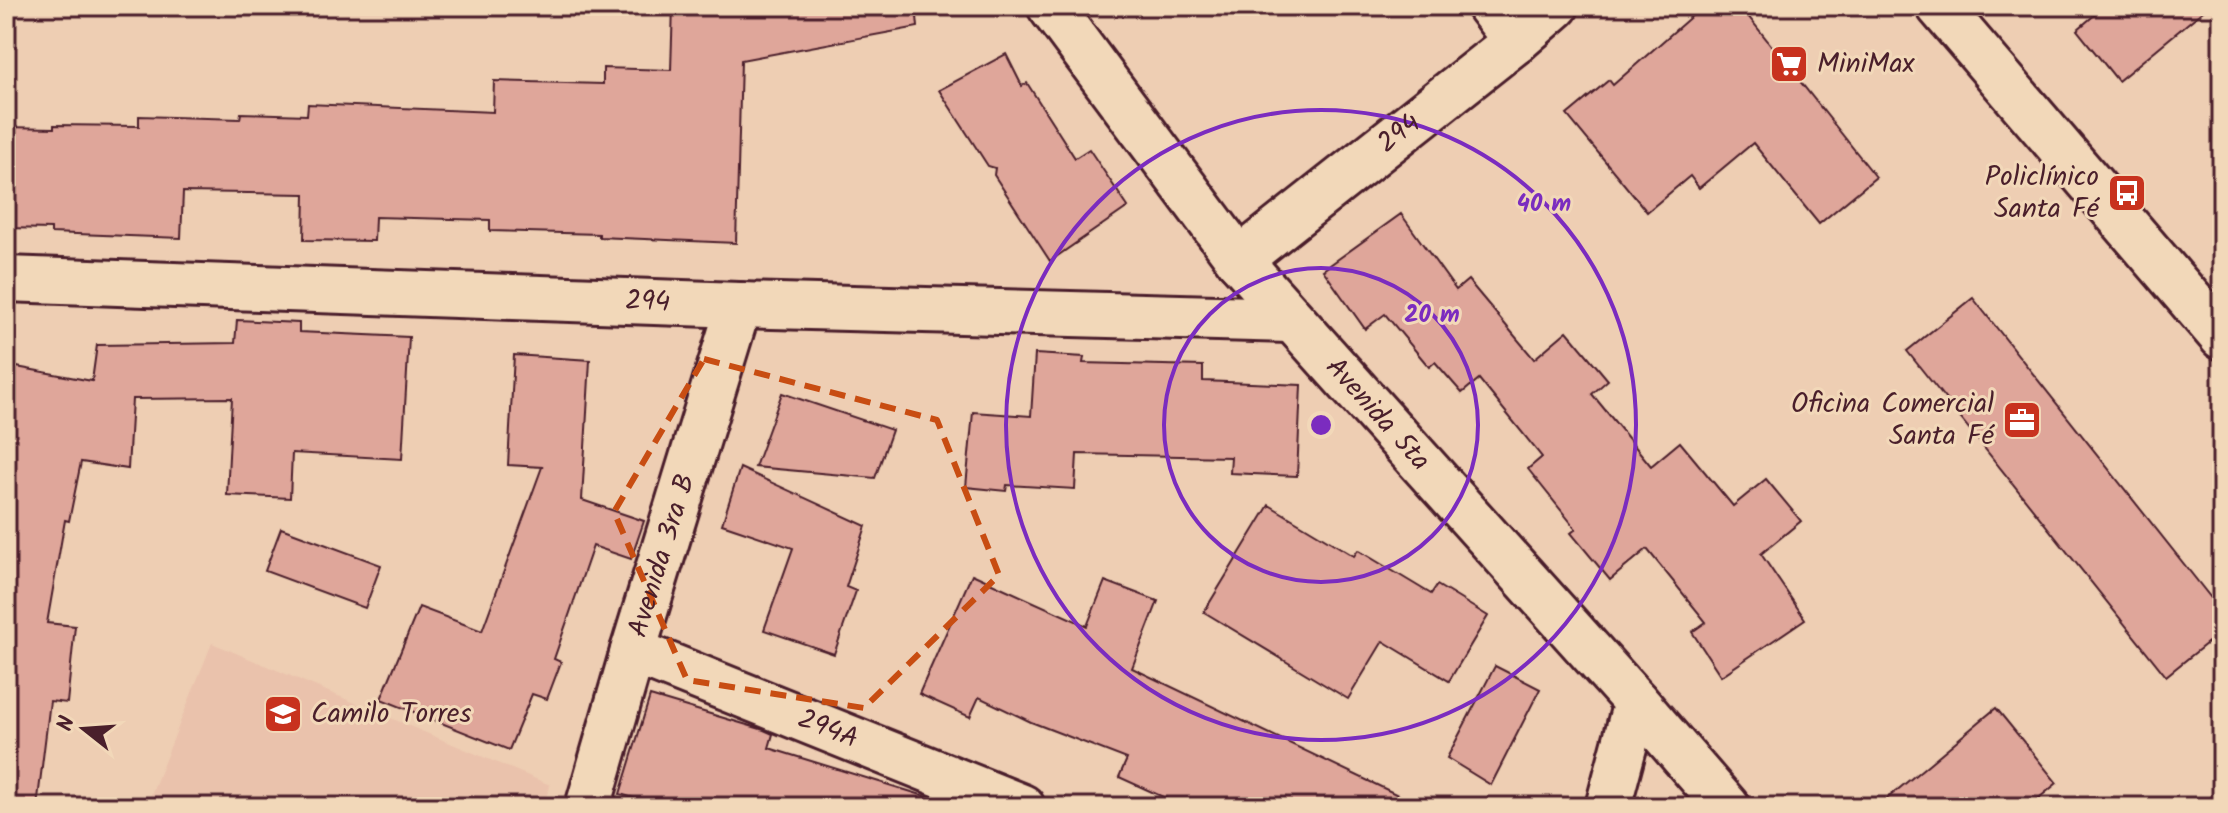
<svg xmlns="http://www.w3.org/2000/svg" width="2228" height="813" viewBox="0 0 2228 813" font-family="Kalam,sans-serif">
  <rect width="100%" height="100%" fill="#eeceb3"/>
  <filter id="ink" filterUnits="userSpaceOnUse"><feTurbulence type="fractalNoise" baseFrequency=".0125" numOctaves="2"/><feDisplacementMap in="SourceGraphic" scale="16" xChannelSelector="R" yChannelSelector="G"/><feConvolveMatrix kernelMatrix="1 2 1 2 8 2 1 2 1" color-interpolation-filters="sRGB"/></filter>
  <g filter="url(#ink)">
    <path fill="#eac2ac" d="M212,643L550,785L543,807H146Z"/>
    <g fill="#dfa69a" stroke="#4a1f2b" stroke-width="2">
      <path d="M673,6H916L918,27L741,60L736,243L599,237V234L490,231V220L375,217L374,241L304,240L305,194L183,192L181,238L51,233V229L6,228V127L54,128V125L139,126V116L240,119L241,113L307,115L308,104L493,112L494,81L603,84V68L671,70Z"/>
      <path d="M1703,6H1740L1876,177L1819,224L1753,143L1699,188L1690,176L1647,212L1567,115L1609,80L1613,85Z"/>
      <path d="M2105,6H2209L2118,81L2077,30Z"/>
      <path d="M1006,54L1022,86L1027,83L1075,158L1089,149L1128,207L1050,261L994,175L995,168L988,166L939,90Z"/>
      <path d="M1401,214L1456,290L1468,280L1534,359L1567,331L1608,380L1592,394L1651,466L1680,442L1733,506L1766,479L1801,521L1761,554L1805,619L1721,676L1692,632L1706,622L1647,549L1610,580L1571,533L1576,529L1528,469L1542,457L1479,379L1462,393L1435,362L1429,367L1385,314L1365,329L1323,270Z"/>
      <path d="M1973,298L2222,612V631L2166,676L1907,351Z"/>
      <path d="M237,320L299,323V332L409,337L402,459L292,453L290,498L227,495L232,398L132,399L128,469L81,462L69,521L65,520L47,623L75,626L67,703L50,701L37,807H6V365L92,381L97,345L235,343Z"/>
      <path d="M1035,354L1084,357L1083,363L1203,366V381L1301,385L1297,476L1230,473L1231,457L1077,454L1075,489L1007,485L1006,491L966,487L973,412L1031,416Z"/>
      <path d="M514,355L590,360L582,500L644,521L631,559L593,546L554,659L561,662L547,699L532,694L509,750L381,699L419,607L482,631L542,467L508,465Z"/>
      <path d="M782,393L892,430L875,478L755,467Z"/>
      <path d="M740,468L866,526L846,587L856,591L834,654L764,630L793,548L722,524Z"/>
      <path d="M1269,505L1354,556L1358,550L1431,594L1437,585L1488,616L1449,681L1383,641L1348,699L1204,612Z"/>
      <path d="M281,528L381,565L365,608L265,571Z"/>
      <path d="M972,574L1087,626L1105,581L1158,601L1132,668L1423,807H1185L1119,777L1127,759L1031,722L979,697L970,717L919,694Z"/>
      <path d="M1495,666L1540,689L1491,785L1447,758Z"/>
      <path d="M650,696L764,730L773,734L769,748L928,797L927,807H664L620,794Z"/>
      <path d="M1996,708L2057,783L2028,807H1877Z"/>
    </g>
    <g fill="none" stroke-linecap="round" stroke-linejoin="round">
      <defs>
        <g id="street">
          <path id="s1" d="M1050,6L1239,260L1636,702L1727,807"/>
          <path d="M1489,6L1516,41"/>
          <path id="s2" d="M1239,260L1516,41L1556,6"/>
          <path id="s3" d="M6,279L739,305L1290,320"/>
          <path id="s4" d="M633,651L1022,807"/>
          <path id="s5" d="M588,807L633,651L739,305"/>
          <path d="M1608,807L1636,702"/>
        </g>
        <path id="highway" d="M1939,6L2222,337"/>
      </defs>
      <use href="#street" stroke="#4a1f2b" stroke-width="50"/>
      <use href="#highway" stroke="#4a1f2b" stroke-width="50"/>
      <use href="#street" stroke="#f2d8b9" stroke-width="44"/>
      <use href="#highway" stroke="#f2d8b9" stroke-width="44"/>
    </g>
  </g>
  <path fill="none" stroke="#c84d12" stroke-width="6" stroke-dasharray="16 10" stroke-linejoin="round" d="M704,359L937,420L999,575L864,708L687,680L614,512Z"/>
  <g fill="none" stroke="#7b2cbf" stroke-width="4">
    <circle cx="1321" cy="425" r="157"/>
    <circle cx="1321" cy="425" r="315"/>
  </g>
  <defs>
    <symbol id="supermarket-square" viewBox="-11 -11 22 22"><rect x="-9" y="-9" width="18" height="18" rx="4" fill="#c8321e" stroke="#f2d8b9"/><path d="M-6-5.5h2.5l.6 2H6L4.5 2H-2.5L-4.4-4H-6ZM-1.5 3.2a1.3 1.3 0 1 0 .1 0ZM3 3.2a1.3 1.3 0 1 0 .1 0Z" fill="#fff"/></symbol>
    <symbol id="bus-square" viewBox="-11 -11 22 22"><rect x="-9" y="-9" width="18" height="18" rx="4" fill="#c8321e" stroke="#f2d8b9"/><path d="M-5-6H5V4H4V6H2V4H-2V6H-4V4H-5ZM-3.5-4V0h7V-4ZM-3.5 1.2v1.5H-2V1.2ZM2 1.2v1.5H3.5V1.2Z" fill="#fff"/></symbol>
    <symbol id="office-square" viewBox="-11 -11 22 22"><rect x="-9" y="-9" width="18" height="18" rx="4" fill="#c8321e" stroke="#f2d8b9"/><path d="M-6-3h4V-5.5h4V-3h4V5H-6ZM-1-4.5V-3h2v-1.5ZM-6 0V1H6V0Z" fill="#fff"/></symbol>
    <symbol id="school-square" viewBox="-11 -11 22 22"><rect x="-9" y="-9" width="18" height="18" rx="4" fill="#c8321e" stroke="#f2d8b9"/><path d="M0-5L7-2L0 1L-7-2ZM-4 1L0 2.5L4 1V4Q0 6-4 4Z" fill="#fff"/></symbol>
  </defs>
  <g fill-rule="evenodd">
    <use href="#supermarket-square" x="1767" y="42" width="44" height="44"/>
    <use href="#bus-square" x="2105" y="171" width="44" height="44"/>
    <use href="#office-square" x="2000" y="398" width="44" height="44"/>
    <use href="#school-square" x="261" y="692" width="44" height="44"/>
  </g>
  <g text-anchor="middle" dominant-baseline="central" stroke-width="6" stroke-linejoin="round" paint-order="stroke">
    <g font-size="28" fill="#4a1f2b" stroke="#f2d8b9" text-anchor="start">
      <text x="1817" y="64">MiniMax</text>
      <text x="2099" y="177" text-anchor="end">Policlínico<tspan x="2099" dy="32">Santa Fé</tspan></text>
      <text x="1994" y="404" text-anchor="end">Oficina Comercial<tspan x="1994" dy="32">Santa Fé</tspan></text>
      <text x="311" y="714">Camilo Torres</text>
    </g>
    <g font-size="28" fill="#4a1f2b" stroke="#f2d8b9">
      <text stroke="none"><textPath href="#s2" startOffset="204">294</textPath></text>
      <text stroke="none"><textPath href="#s3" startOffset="642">294</textPath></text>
      <text stroke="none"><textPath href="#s1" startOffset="524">Avenida 5ta</textPath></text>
      <text stroke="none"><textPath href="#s5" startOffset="262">Avenida 3ra B</textPath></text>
      <text stroke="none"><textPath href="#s4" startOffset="210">294A</textPath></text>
    </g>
  </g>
  <circle cx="1321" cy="425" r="12" fill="#7b2cbf" stroke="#f2d8b9" stroke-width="4"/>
  <g font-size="24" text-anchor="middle" font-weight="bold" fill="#7b2cbf" stroke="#f2d8b9" stroke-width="6" stroke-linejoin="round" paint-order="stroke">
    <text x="1544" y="211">40 m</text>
    <text x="1432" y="322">20 m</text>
  </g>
  <rect width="2228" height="813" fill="none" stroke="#f2d8b9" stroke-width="32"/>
  <rect x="16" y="16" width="2196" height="781" fill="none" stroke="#4a1f2b" stroke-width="3" filter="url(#ink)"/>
  <g transform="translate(84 729) rotate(287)" stroke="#f2d8b9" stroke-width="6" paint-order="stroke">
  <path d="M0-6L14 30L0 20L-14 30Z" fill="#4a1f2b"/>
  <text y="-12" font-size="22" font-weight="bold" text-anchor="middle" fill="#4a1f2b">N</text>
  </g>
</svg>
